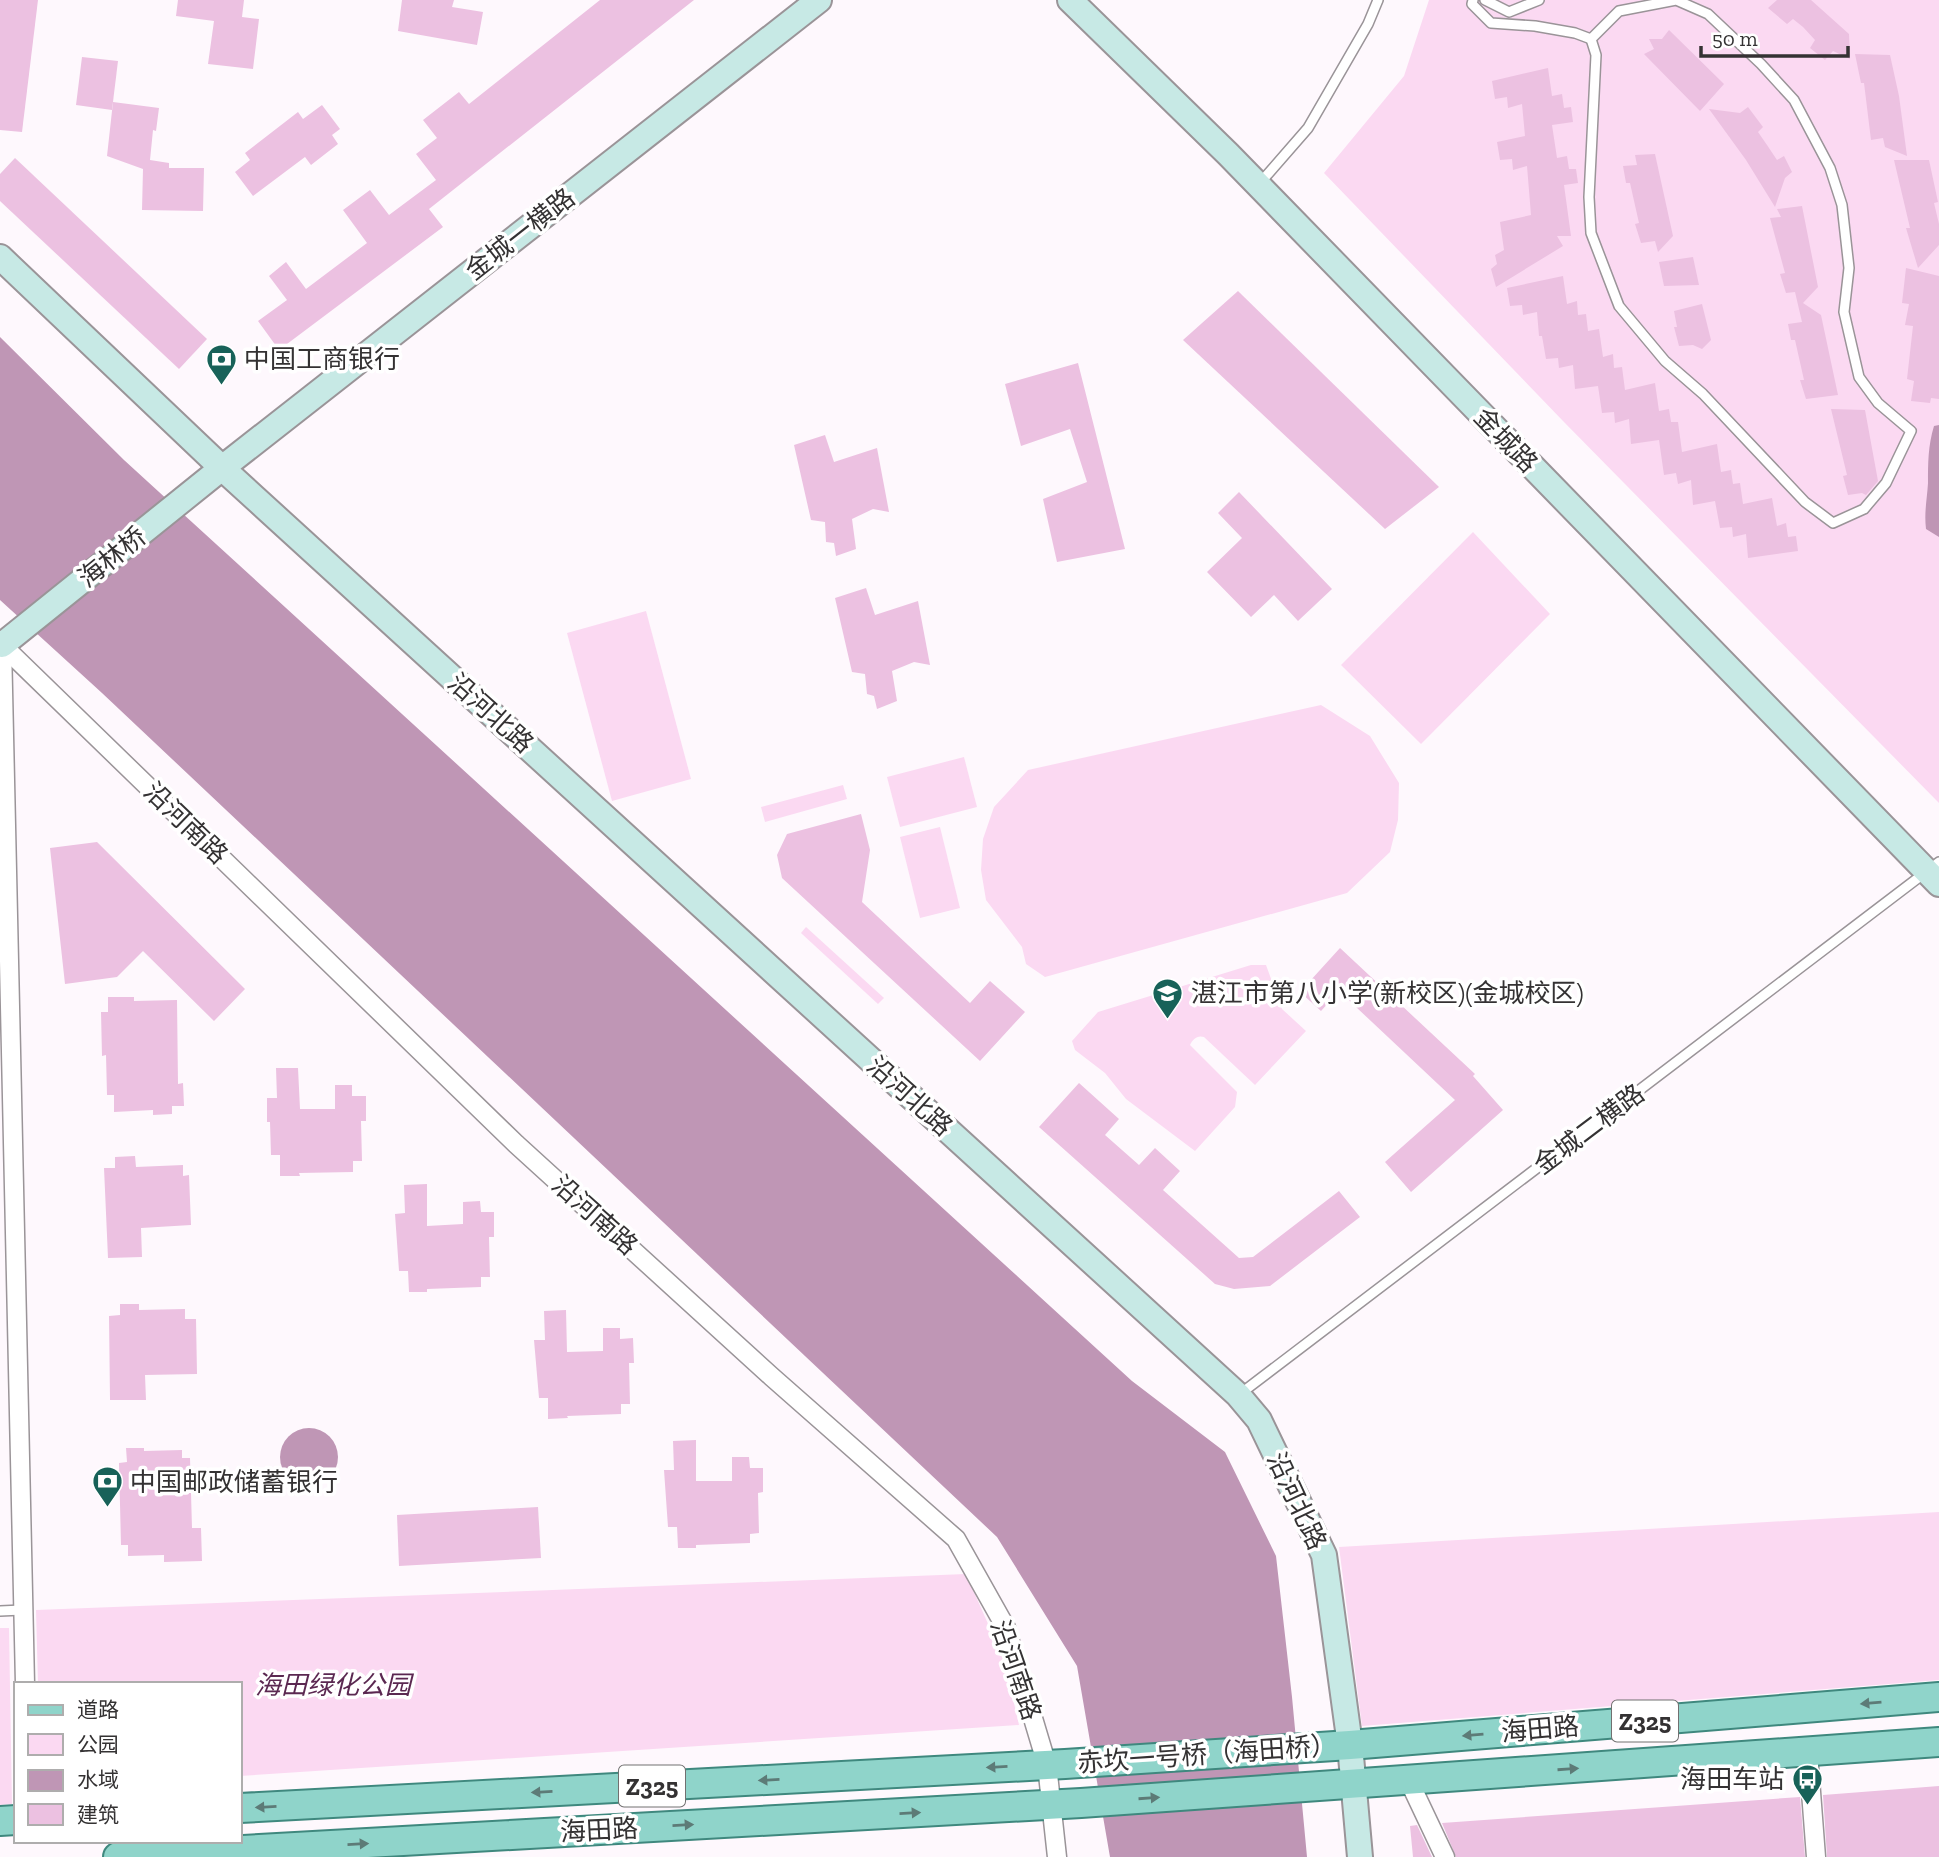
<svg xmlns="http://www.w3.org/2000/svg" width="1939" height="1857" viewBox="0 0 1939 1857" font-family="'Zilla Slab','Noto Sans SC',serif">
  <rect width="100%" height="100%" fill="#fef8fd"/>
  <g fill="#fbd9f2">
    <path d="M1429,0H1939V803L1563,421L1324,173L1404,76Z"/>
    <path d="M1473,532L1550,614L1421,744L1341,665Z"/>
    <path d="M646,611L691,779L612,801L567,633Z"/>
    <path d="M1321,705L1370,736L1399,783L1398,820L1390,852L1347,893L1045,977L1026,964L1022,947L986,900L981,870L983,839L994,807L1028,770Z"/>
    <path d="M964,757L977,807L900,827L887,777Z"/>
    <path d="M843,785L847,799L765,822L761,807Z"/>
    <path d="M940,827L960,908L920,918L900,837Z"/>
    <path d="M806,927L884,998L878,1004L801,933Z"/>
    <path d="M1251,965H1266L1282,1009L1306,1031L1255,1085L1204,1037C1197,1035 1193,1039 1190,1045L1237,1092L1235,1107L1195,1151L1126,1099L1105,1073L1075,1050L1072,1041L1098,1012Z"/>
    <path d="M1939,1512V1680L1362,1726L1339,1547Z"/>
    <path d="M966,1574L1004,1660L1019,1725L240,1776V1684H38L36,1610Z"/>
    <path d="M0,1628H9L12,1804L0,1805Z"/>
  </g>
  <g fill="#bf96b5">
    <path d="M0,337L124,460L1132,1381L1225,1452L1276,1556L1292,1697L1307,1857H1110L1077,1666L997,1537L102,693L0,600Z"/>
    <path d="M1939,425V537L1926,529C1924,512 1927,500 1928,483C1928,463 1928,446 1934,426Z"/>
    <circle cx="309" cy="1457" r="29"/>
  </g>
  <g fill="#ecc1e1">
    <path d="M0,0H38L22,132L0,130Z"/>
    <path d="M178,0H244L242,17L259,19L253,69L208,64L214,21L176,16Z"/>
    <path d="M402,0H454L452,7L483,12L477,45L398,31Z"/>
    <path d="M600,0H694L429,209L443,227L279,350L258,321L287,300L269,276L286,262L306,289L367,243L343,210L370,190L389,215L436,180L416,154L437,138L423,120L459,92L469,104Z"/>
    <path d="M1777,0H1811L1849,34L1850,59L1833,51L1825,60L1810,48L1815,40L1803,27L1793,19L1787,24L1768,8Z"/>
    <path d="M1669,30L1724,84L1700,111L1644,54L1654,49L1649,39H1662Z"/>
    <path d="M1855,54L1890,55L1899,96L1907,156L1885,147L1883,138L1871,140L1864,83H1861Z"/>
    <path d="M82,57L118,61L112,110L76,105Z"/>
    <path d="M1548,68L1552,96L1562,94L1564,108L1571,107L1573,122L1552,125L1557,158L1567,156L1569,169H1576L1578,183L1564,185L1571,236H1557L1563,246L1496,287L1491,269L1497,264L1495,255L1504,250L1500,222L1531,215L1527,166L1513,170L1512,159L1500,160L1497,142L1525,136L1522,104L1508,108L1507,97L1495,99L1492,81Z"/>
    <path d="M113,102L159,108L156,131L153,130L150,160L169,163V168H204L203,211L142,210L143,169L107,156Z"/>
    <path d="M322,105L340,129L332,135L338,144L311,165L305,157L253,196L235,172L250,160L245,153L298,112L303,119Z"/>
    <path d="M1748,107L1763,127L1758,132L1767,145L1777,160L1784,156L1792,172L1785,178L1775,207L1746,160L1709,109L1740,113Z"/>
    <path d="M1655,154L1673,236L1658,252L1655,241L1641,243L1635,224L1639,223L1630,183H1626L1623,166L1637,165L1635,155Z"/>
    <path d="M15,158L207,339L179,369L0,201V174Z"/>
    <path d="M1894,160H1929L1938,202L1934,203L1939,224V245L1918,268L1906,228H1910Z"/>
    <path d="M1802,206L1818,287L1803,303L1821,315L1838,395L1806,399L1800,380H1804L1795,340H1791L1788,324L1802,322L1795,292L1786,293L1780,274L1785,273L1770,218L1781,217L1777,209Z"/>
    <path d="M1693,257L1699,285L1664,286L1659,262Z"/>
    <path d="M1906,268L1939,276V399L1931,398L1930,403L1911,401L1914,381L1907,379L1913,326L1905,325L1909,304L1902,303Z"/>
    <path d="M1563,276L1567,304L1577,301L1578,315L1586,314L1588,331L1599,329L1603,357L1613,354L1614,368L1622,367L1625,390L1655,383L1659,411L1669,409L1671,422H1678L1682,452L1717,444L1721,472L1731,470L1733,484L1740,483L1743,504L1772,498L1777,526L1786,523L1788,537L1796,536L1798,551L1748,558L1746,534L1733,537L1732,527L1720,528L1715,501L1693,505L1691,480L1678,484L1676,473L1664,475L1659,440L1631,444L1629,419L1615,423L1614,412L1602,413L1598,386L1575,389L1573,365L1559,368L1558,358L1546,359L1542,336H1539L1537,312L1523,315L1522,305L1510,306L1507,288Z"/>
    <path d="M1238,291L1439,487L1385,529L1183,340Z"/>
    <path d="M1702,304L1711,340L1702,349L1693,345L1679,346L1674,327H1677L1674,311Z"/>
    <path d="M1078,363L1125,549L1057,562L1043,499L1087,482L1070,429L1021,446L1005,384Z"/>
    <path d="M1831,409L1865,410L1878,481L1866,495L1862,493L1848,495L1843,476L1847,475Z"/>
    <path d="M825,435L834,462L877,448L889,512L873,509L852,519L856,549L836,556L834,543L826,542L825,522L811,520L794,445Z"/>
    <path d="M1239,492L1332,589L1298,621L1274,595L1251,617L1207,572L1242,538L1218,513Z"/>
    <path d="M866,588L875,615L918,601L930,665L914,662L892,671L897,701L877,709L874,696L867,694L865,674L852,672L835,598Z"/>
    <path d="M861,814L870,850L862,902L970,1003L990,981L1025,1012L980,1061L782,878L777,855L787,834Z"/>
    <path d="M97,842L245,989L214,1021L143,951L117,977L65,984L50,848Z"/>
    <path d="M1340,948L1475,1074L1473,1076L1503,1110L1411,1192L1385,1162L1455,1100L1339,991L1321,1011L1300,992Z"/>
    <path d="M108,997H134V1001L177,1000L178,1084L183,1083L184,1106H172V1114L153,1115V1110L114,1112V1095H107L106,1055L102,1056L101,1012H108Z"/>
    <path d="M276,1068H298L300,1109H335V1085H352V1096H366V1121H361L362,1161H353V1172L299,1173L300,1176H280V1155H271L270,1122H267V1098H277Z"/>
    <path d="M1079,1083L1119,1119L1105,1135L1139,1165L1155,1148L1180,1171L1163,1190L1239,1258L1253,1257L1339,1191L1360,1217L1270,1286L1234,1289L1215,1284L1039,1127Z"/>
    <path d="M135,1156L136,1167L183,1165V1176L189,1175L191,1225L141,1228L142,1257L108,1258L104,1168H115V1157Z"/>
    <path d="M427,1184V1226L463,1224V1202L480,1201L481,1212H494V1237H489L490,1277H481V1287L427,1289V1292H409L408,1271H399L395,1214L405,1213L404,1185Z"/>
    <path d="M120,1304H139V1310L185,1309V1319H196L197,1374L145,1375L146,1400H110L109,1316L120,1315Z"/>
    <path d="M566,1310L567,1352L603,1351V1328H620V1339L633,1338L634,1363H629L630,1404H621V1414L567,1416L568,1418L548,1419V1398H539L534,1340H545L544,1311Z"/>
    <path d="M696,1440V1481H732V1457H749L750,1468H763V1492L758,1493L759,1533L750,1534V1543L696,1545V1548H678L677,1527H668L664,1470H674L673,1441Z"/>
    <path d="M126,1448H144V1451L182,1450V1458H190L192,1528H201L202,1561L164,1562V1555L128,1556V1545H121L119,1463L127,1462Z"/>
    <path d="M538,1507L541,1558L399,1566L397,1515Z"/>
    <path d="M1939,1786V1857H1827L1823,1795Z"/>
    <path d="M1800,1797L1805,1857H1456L1442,1823Z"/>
    <path d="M1417,1825L1432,1857H1413L1410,1826Z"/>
  </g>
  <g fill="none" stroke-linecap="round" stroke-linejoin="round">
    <defs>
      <g id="lane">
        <path d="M1473,0L1472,4L1491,23L1535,26L1575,33L1591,39"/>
        <path d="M1485,0L1509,12L1539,0"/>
        <path d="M1676,0L1708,14L1761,64L1794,100L1830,168L1842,205L1849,268L1844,312L1859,377L1878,403L1911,431L1886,483L1864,509L1833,523L1805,502L1703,394L1665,361L1619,306L1591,233L1589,197L1596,55L1591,39L1619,11Z"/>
        <path d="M1260,183L1308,128L1368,24L1378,0"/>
        <path d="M1240,1394L1939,862"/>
        <path d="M0,1611L22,1610"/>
      </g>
      <g id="street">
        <path d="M2,645L516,1144L772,1377L956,1539L1006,1628L1047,1765L1057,1857"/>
        <path d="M2,645L25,1684"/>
        <path d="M1808,1753L1816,1857"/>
        <path d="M1408,1779L1445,1857"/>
      </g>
      <g id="secondary">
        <path d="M1070,0L1228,154L1939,884"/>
        <path d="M0,257L222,468L1238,1395L1259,1420L1324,1555L1350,1745L1360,1857"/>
        <path d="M0,643L2,645L222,468L819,0"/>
      </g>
      <g id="primary">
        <path d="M240,1808L1065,1764L1350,1745L1939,1697"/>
        <path d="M0,1821L16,1820"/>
        <path d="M118,1857L1081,1803L1939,1742"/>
      </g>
    </defs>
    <use href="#lane" stroke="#9a9498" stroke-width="12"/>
    <use href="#street" stroke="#9a9498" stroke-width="21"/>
    <use href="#secondary" stroke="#9a9498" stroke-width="28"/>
    <use href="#primary" stroke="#3f887e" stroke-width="32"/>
    <use href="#lane" stroke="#fff" stroke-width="9"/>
    <use href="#street" stroke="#fff" stroke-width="18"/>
    <use href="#secondary" stroke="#c7e9e5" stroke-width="24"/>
    <use href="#primary" stroke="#8fd4ca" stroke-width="28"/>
  </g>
  <defs><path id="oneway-solid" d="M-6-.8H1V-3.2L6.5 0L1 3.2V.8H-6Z" transform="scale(1.75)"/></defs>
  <g fill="#5d7b77">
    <use href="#oneway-solid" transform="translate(1871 1703) rotate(175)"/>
    <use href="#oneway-solid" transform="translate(1473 1735) rotate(175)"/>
    <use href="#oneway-solid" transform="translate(997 1767) rotate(177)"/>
    <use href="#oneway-solid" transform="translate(1568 1769) rotate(-4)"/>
    <use href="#oneway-solid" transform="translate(769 1780) rotate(177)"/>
    <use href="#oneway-solid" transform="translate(542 1792) rotate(177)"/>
    <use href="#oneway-solid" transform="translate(1149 1798) rotate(-4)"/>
    <use href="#oneway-solid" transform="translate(266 1807) rotate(177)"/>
    <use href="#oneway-solid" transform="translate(910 1813) rotate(-3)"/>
    <use href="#oneway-solid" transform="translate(683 1825) rotate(-3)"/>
    <use href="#oneway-solid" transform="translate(358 1844) rotate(-3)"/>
  </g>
  <defs>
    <symbol id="bank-pin" viewBox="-11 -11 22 30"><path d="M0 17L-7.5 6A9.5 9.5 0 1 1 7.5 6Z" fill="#186259" stroke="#fff"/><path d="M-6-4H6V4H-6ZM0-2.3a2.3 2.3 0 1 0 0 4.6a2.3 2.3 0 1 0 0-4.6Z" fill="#fff"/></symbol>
    <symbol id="school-pin" viewBox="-11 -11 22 30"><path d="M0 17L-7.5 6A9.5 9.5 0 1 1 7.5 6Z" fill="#186259" stroke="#fff"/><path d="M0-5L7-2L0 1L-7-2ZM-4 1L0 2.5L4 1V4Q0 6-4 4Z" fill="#fff"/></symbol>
    <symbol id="bus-pin" viewBox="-11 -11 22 30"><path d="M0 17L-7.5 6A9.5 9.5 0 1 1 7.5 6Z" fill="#186259" stroke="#fff"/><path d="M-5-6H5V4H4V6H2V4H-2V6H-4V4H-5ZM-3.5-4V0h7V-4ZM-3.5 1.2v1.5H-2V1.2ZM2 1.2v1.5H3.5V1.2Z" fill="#fff"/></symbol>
  </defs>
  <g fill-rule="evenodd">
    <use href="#bank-pin" x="204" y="342" width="35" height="47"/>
    <use href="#school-pin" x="1150" y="976" width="35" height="47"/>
    <use href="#bank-pin" x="90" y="1464" width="35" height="47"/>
    <use href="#bus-pin" x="1790" y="1762" width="35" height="47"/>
  </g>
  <g text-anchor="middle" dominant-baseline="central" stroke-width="7" stroke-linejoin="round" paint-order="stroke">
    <g fill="#fff" stroke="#717070" stroke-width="2">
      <rect x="1612" y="1700.5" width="66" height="41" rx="5"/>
      <rect x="619" y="1765.5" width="66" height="41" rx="5"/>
    </g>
    <g font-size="24" font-weight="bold" fill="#343233">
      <text x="1645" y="1721">Z325</text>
      <text x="652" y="1786">Z325</text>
    </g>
    <g font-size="26" fill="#343233" stroke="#fff">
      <text transform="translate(520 234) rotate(-38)">金城一横路</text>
      <text transform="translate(1506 440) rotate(46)">金城路</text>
      <text transform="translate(112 557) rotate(-39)">海林桥</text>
      <text transform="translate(491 713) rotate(42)">沿河北路</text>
      <text transform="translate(186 823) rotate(44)">沿河南路</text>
      <text transform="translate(910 1096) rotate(42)">沿河北路</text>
      <text transform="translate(1589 1129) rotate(-37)">金城二横路</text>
      <text transform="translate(595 1215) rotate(42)">沿河南路</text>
      <text transform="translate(1297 1501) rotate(65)">沿河北路</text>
      <text transform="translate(1016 1670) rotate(71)">沿河南路</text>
      <text transform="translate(1540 1729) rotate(-5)">海田路</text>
      <text transform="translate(1207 1754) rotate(-4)">赤坎一号桥（海田桥）</text>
      <text transform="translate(599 1830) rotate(-3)">海田路</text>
    </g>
    <g font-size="26" fill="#343233" stroke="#fff" text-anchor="start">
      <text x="244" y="359">中国工商银行</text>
      <text x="1191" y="993">湛江市第八小学(新校区)(金城校区)</text>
      <text x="130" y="1482">中国邮政储蓄银行</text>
      <text x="1784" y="1779" text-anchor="end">海田车站</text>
    </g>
    <g font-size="26" font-style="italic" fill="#5b2851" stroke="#fff">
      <text x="333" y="1685">海田绿化公园</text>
    </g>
  </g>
  <rect x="14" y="1682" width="228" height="161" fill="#ffffff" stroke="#aeadad" stroke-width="2"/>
  <rect x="28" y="1705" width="35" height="10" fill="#8fd4ca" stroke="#aeadad" stroke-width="2"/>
  <text x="77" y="1717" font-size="21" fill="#343233">道路</text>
  <rect x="28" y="1734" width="35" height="21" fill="#fbd9f2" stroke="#aeadad" stroke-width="2"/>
  <text x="77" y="1752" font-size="21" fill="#343233">公园</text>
  <rect x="28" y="1770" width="35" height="21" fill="#bf96b5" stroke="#aeadad" stroke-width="2"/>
  <text x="77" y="1787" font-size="21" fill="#343233">水域</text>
  <rect x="28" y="1804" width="35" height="21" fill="#ecc1e1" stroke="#aeadad" stroke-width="2"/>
  <text x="77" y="1822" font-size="21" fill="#343233">建筑</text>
  <path d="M1701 46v10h147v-10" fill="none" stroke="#343233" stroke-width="3.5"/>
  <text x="1712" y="46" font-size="21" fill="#343233" stroke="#ffffff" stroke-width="5" paint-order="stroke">50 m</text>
</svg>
